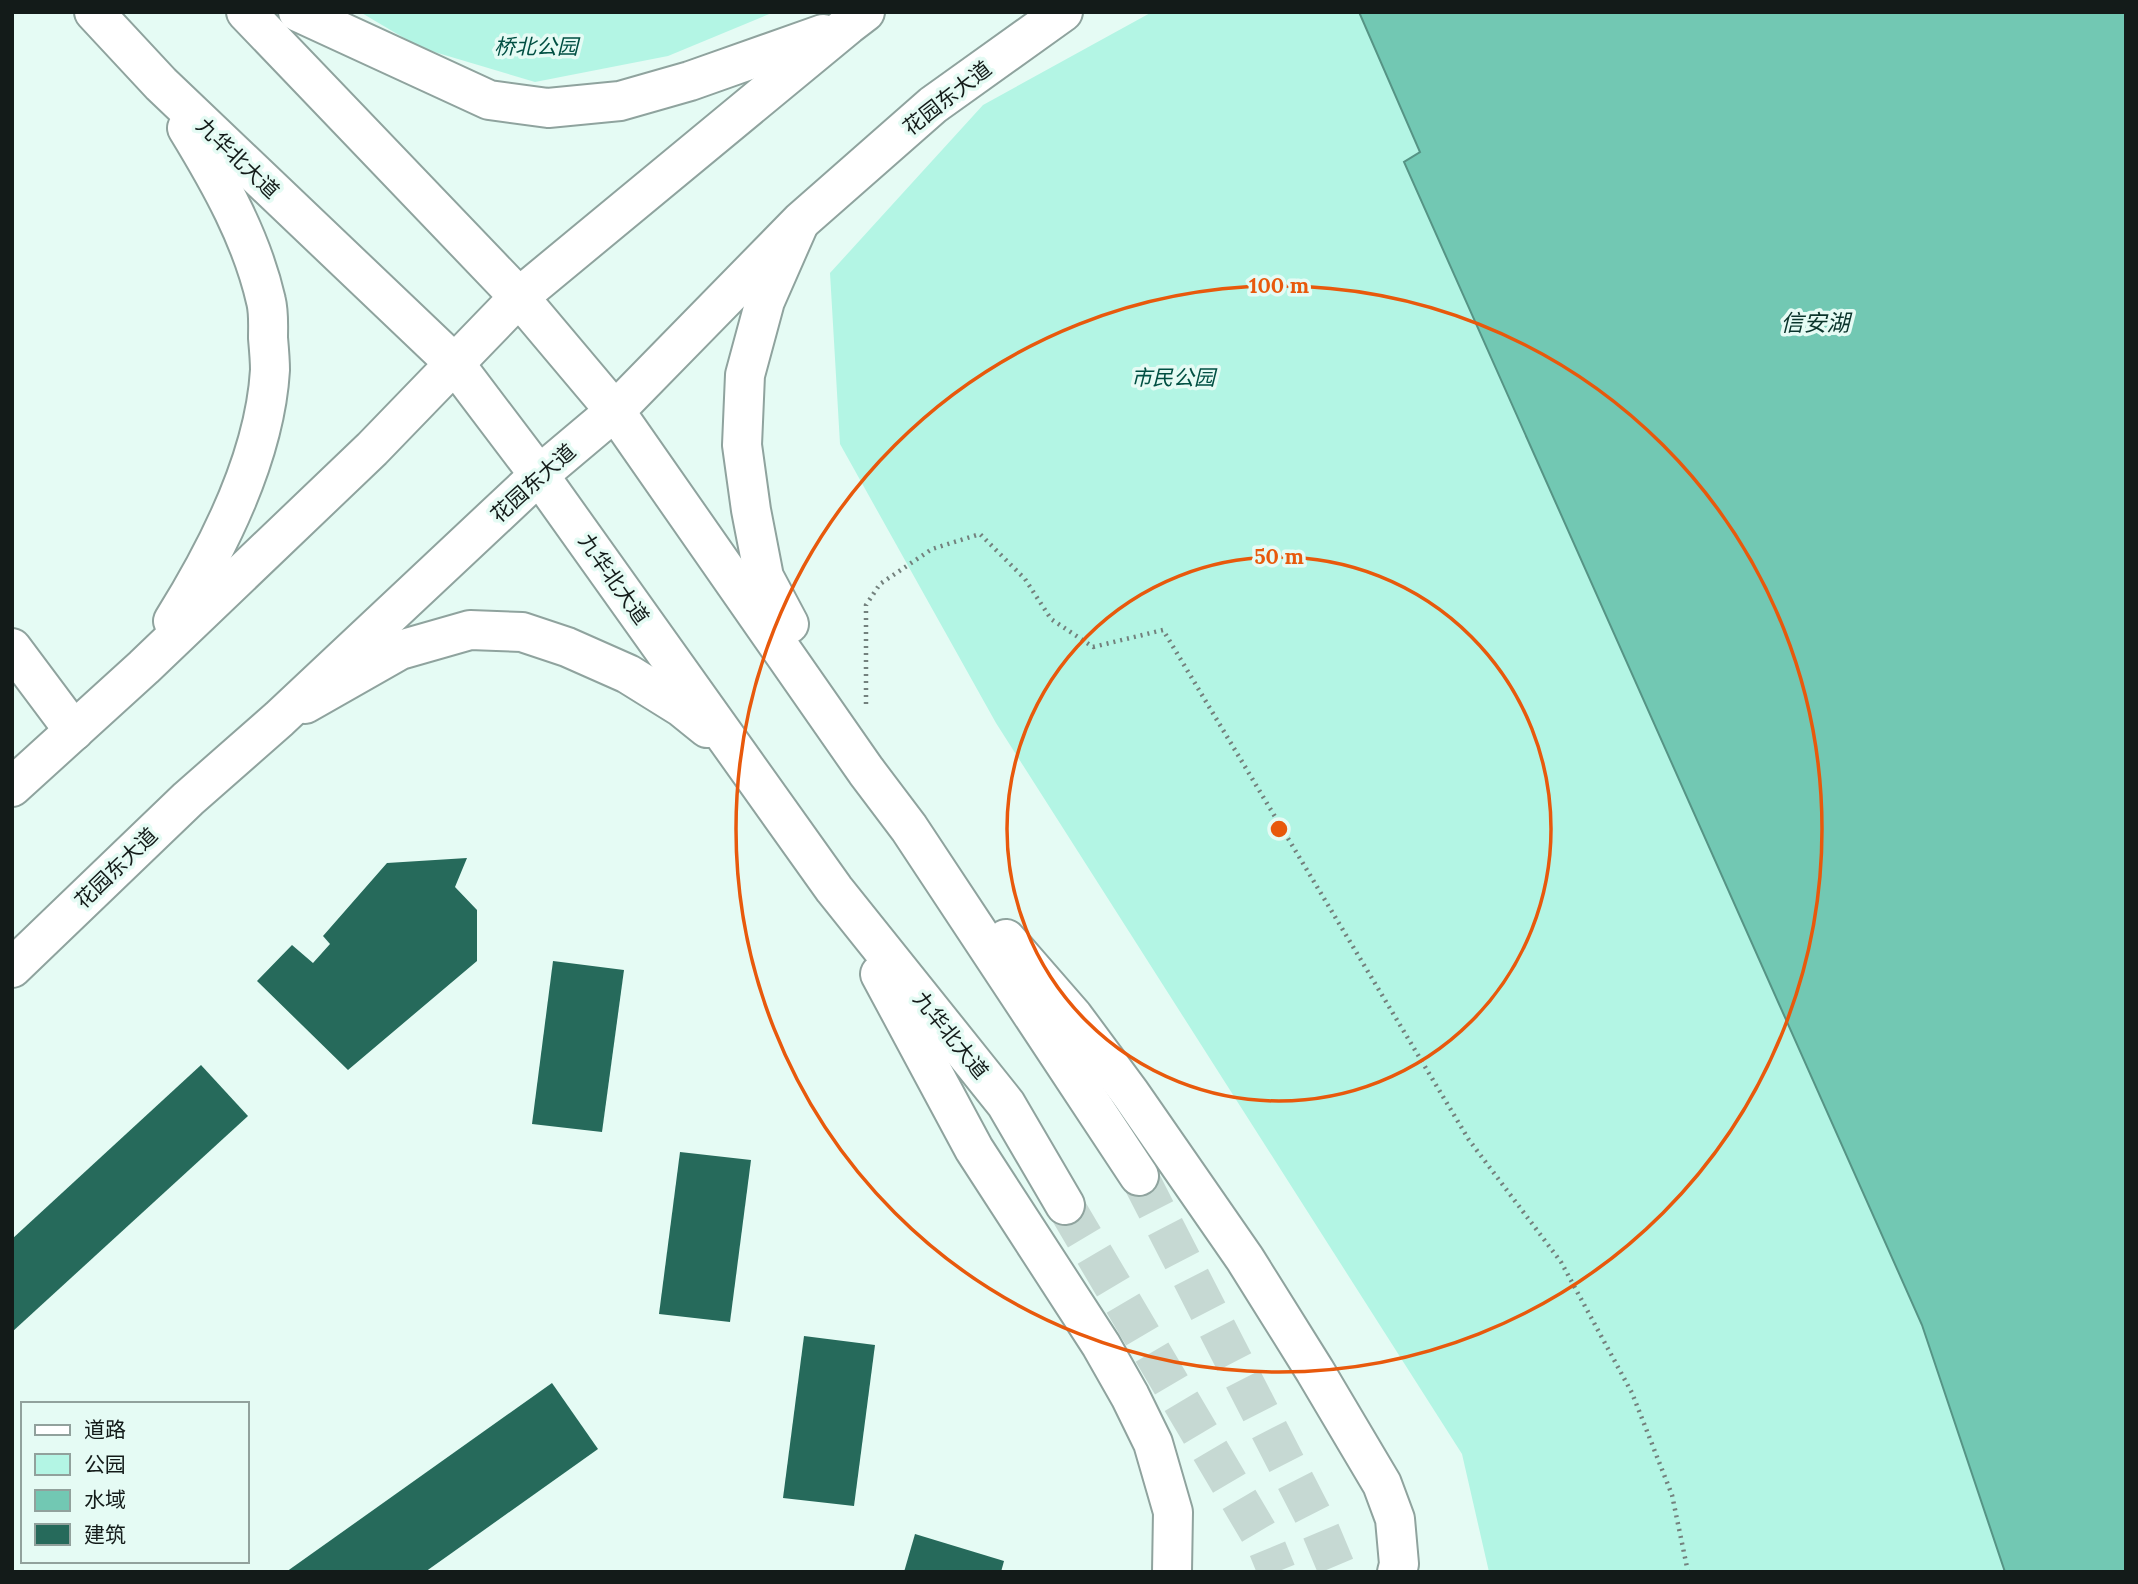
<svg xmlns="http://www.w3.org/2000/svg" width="2138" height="1584" viewBox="0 0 2138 1584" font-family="Lora,'Noto Sans SC',serif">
  <rect width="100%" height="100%" fill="#e5fbf4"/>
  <g fill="#b3f5e4">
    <path d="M360,12H774L668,56L535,82L421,48Z"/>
    <path d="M1152,12H1368L1718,827L2026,1572H1489L1462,1454L996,723L840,444L830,273L983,105Z"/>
  </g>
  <path fill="#72c8b3" stroke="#569485" stroke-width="2" d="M1359,12H2126V1572H2005L1922,1325L1404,162L1420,152Z"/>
  <g fill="#266a5b">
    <path d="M467,858L455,887L477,910V961L348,1070L257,981L292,945L313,963L330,944L323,936L387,863Z"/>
    <path d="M553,961L624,970L602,1132L532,1124Z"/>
    <path d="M201,1065L248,1116L12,1332V1239Z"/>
    <path d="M680,1152L751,1160L730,1322L659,1314Z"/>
    <path d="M804,1336L875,1345L854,1506L783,1498Z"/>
    <path d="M552,1383L598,1449L425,1572H286Z"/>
    <path d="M915,1534L1004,1561L1001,1572H904Z"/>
  </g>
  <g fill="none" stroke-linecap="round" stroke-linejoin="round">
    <g stroke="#c6d9d3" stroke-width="38" stroke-dasharray="38 19" stroke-linecap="butt">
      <path d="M1139,1176L1320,1529L1338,1572"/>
      <path d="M1065,1205L1266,1545L1277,1572"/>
    </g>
    <defs>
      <path id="minor" d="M12,648L74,731"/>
      <g id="secondary">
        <path d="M615,411L866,771L909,828L1139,1176"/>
        <path d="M539,475L834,889L1006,1104L1065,1205"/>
        <path d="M789,624L764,577L751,510L742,445L745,375L765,301L798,226"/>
        <path d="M305,704L400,650L470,630L522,632L567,647L628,674L681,707L707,728"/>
        <path d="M1006,939L1073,1016L1130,1093L1245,1259L1315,1371L1382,1484L1395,1519L1399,1564L1397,1572"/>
        <path d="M880,974L974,1149L1101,1345L1130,1396L1153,1443L1173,1512L1172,1572"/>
      </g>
      <g id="primary">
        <path d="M94,12L161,84L455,364L539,475"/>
        <path d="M246,12L519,297L615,411"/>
        <path d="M298,12L489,100L548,108L620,101L690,81L823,34"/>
        <path d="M173,621C218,549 265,455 270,370C270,360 269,349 268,338C268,326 269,313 266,301C252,239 220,182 187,128"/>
        <path d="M12,787L144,667L372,449L519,297L848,25L865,12"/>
        <path d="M12,968L188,799L279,719L539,475L615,411L801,221L933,105L1063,12"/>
      </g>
    </defs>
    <use href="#minor" stroke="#8fa39e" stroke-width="42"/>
    <use href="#secondary" stroke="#8fa39e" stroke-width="42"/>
    <use href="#primary" stroke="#8fa39e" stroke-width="42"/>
    <path stroke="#73817d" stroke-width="4.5" stroke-dasharray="2 5" stroke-linecap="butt" d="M866,704V605L880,584L932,549L980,534L1025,579L1051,619L1093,647L1163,630L1469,1140L1561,1262L1632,1393L1672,1495L1688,1572"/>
    <use href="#minor" stroke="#fff" stroke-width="38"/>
    <use href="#secondary" stroke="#fff" stroke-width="38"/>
    <use href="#primary" stroke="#fff" stroke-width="38"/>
  </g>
  <g fill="none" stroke="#e8590c" stroke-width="3.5">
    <circle cx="1279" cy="829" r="272"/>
    <circle cx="1279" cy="829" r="543"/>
  </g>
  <g text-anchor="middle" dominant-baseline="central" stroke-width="7" stroke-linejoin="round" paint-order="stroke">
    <g font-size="21" font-style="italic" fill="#004f42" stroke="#e5fbf4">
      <text x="536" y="46">桥北公园</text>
      <text x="1173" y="377">市民公园</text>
    </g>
    <g font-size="21" fill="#131b19" stroke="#e5fbf4">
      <text transform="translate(947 98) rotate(-38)">花园东大道</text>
      <text transform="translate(238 158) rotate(44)">九华北大道</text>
      <text transform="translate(533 483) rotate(-42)">花园东大道</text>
      <text transform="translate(614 579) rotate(55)">九华北大道</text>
      <text transform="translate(116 868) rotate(-44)">花园东大道</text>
      <text transform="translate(951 1035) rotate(51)">九华北大道</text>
    </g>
    <g font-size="23" font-style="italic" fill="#0a342b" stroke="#e5fbf4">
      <text x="1815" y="322">信安湖</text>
    </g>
  </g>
  <circle cx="1279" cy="829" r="10" fill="#e8590c" stroke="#e5fbf4" stroke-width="3.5"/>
  <g font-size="21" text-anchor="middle" font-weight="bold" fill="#e8590c" stroke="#e5fbf4" stroke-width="7" stroke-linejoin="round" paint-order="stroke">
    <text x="1279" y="293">100 m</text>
    <text x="1279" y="564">50 m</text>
  </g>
  <rect width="2138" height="1584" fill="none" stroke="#131b19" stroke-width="28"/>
  <rect x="21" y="1402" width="228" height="161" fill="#e5fbf4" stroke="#91a19c" stroke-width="2"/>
  <rect x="35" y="1425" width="35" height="10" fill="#ffffff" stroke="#91a19c" stroke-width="2"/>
  <text x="84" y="1437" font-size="21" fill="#131b19">道路</text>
  <rect x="35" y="1454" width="35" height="21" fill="#b3f5e4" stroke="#91a19c" stroke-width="2"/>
  <text x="84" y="1472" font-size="21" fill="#131b19">公园</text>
  <rect x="35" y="1490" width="35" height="21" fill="#72c8b3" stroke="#91a19c" stroke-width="2"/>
  <text x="84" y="1507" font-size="21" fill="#131b19">水域</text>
  <rect x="35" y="1524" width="35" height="21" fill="#266a5b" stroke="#91a19c" stroke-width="2"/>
  <text x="84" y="1542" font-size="21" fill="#131b19">建筑</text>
</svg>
